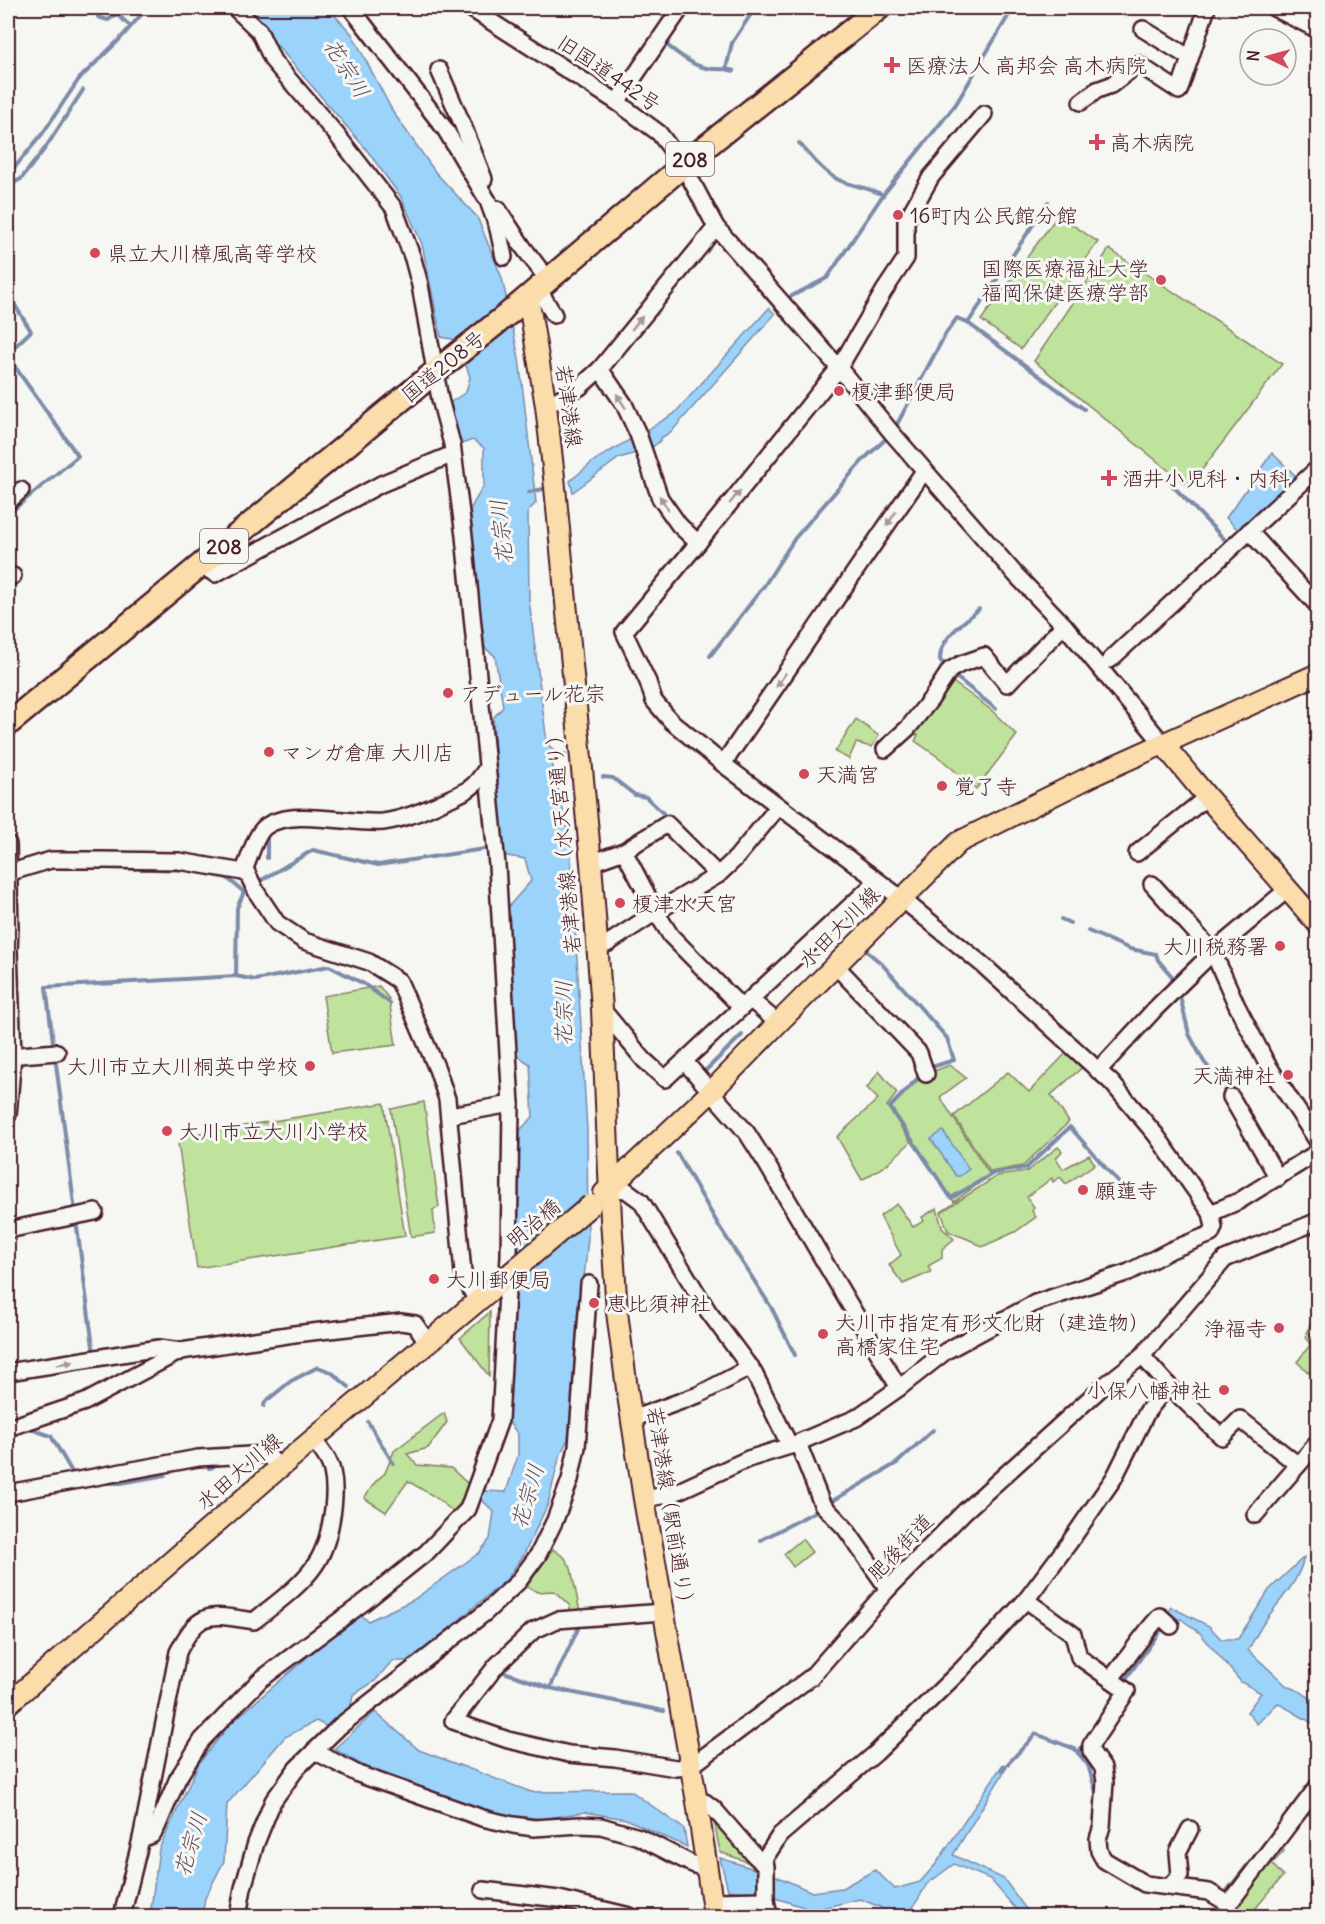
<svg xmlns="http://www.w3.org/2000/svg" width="1325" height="1924" viewBox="0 0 1325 1924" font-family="Delius,'Klee One',sans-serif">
  <rect width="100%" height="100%" fill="#f6f6f2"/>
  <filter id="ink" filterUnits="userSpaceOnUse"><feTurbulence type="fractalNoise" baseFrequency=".0167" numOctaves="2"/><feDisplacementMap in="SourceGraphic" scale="12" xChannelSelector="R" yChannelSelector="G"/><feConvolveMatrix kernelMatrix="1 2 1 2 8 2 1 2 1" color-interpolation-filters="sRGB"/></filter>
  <g filter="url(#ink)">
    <g fill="#bfe29c" stroke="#848064" stroke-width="1.5">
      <path d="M1058,215L1098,242L1021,349L981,320Z"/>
      <path d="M1109,249L1282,364L1189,487L1034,361Z"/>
      <path d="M950,680L990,709L1017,735L976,789L941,759L915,741L918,735L910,733Z"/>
      <path d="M856,719L879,736L871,747L856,743L849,759L835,752Z"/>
      <path d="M379,986L389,999L396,1045L332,1053L323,996Z"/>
      <path d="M1069,1050L1085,1065L1051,1095L1069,1122L1023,1166L990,1172L954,1116L1008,1072L1029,1092Z"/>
      <path d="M950,1065L966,1078L940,1097L990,1175L954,1202L890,1107L914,1081L926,1074Z"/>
      <path d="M879,1071L897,1093L887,1106L911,1142L886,1165L862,1180L837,1137L878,1099L867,1088Z"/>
      <path d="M424,1102L439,1207L433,1210L435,1233L411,1237L391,1109Z"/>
      <path d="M384,1103L405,1236L197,1268L178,1143L183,1141L182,1136Z"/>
      <path d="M1058,1147L1062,1151L1056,1158L1063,1169L1089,1155L1095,1164L1066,1184L1060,1177L1053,1182L1052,1178L1027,1197L1034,1207L1032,1211L1036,1217L1015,1232L982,1247C972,1239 960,1237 948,1231L941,1212L997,1176L1026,1172Z"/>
      <path d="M897,1204L913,1227L924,1221L922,1217L937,1208L942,1228L954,1239L942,1249V1258L928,1266L931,1272L903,1284L889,1265L901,1255L880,1216Z"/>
      <path d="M490,1312L489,1376L460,1338Z"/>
      <path d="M1317,1315V1364L1309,1373L1297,1362L1310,1345L1306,1337L1311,1321Z"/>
      <path d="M444,1413L447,1422L428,1448L407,1454L417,1465L451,1468L469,1485L462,1505L456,1514L435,1497L408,1481L386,1512L364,1498L376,1481L385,1473L394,1451Z"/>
      <path d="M802,1539L812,1552L793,1567L784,1554Z"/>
      <path d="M553,1549L565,1558L571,1568L581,1617H568L570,1606L554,1591L537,1592L527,1586Z"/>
      <path d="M1317,1776V1799L1281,1845L1284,1851L1272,1864L1283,1876L1249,1916L1223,1894Z"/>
      <path d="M714,1820L755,1865L720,1852Z"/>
    </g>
    <g fill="#9cd3fb" stroke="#7b8ba8" stroke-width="1.5">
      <path d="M245,8H328L352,34L393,112L436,173L477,217L502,278L519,358L536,503L528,511L529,600L547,743L557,754L552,763L570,840L587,1130L588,1238L568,1439L559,1458L548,1504L523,1556L507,1579L411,1661H392L375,1681L353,1695L350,1710L328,1727L316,1721L285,1737L227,1804L224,1861L205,1898L202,1916H150L159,1849L199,1763L230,1724L358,1613L368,1621L413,1600L479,1553L490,1539L494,1512L481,1499L484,1491L506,1492L518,1455V1434L504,1416L518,1218L520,1130L533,1117L530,1064L516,1055L508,907L531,881L525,859L501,855L493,718L503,707L495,656L485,648L468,513L484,485V448L473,440L458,445L451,402L466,392L470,377L457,340L441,337L422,244L401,197L366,149Z"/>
      <path d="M769,308L775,314L672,431L661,438V440L650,449L619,458L573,492L570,481L595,460L674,414Z"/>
      <path d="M1272,453L1297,477L1240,532L1226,518Z"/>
      <path d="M943,1131L969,1169L960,1176H956L931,1139Z"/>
      <path d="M1304,1557C1298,1584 1280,1599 1265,1621C1259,1630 1254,1640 1248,1650L1287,1686L1301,1692L1317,1703V1726L1278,1703L1257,1724L1247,1712L1261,1693L1241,1682L1200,1633L1181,1619L1171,1621L1166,1616L1171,1607L1209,1626L1221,1639H1238L1269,1590Z"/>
      <path d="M375,1712L419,1750L531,1792L631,1791L684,1829L687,1847L626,1819L585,1812L543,1819L506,1815L431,1792L367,1768L334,1749Z"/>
      <path d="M1003,1764L1007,1767L953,1855L1004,1879L1031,1916H1022L990,1879L954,1864L927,1884L908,1916H889L880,1907L860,1899L813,1910L772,1897L728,1890L720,1858L776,1876L812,1892L842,1888L875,1870L895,1889L920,1882L936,1864Z"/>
    </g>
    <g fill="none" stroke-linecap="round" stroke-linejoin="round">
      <g stroke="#7b8ba8" stroke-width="4">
        <path d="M96,8L98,17L108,20L117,14L130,26"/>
        <path d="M665,44C688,60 696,71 726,69L732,43L755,8"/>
        <path d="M726,69L734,71"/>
        <path d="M799,143C810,155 822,171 837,179C850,186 868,187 883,195"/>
        <path d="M8,169L15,167L43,133L79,79L120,39L147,8"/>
        <path d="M8,186L21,179L46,147L83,90"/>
        <path d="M1048,202L968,323L1084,409"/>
        <path d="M8,294L31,331L8,353"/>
        <path d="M784,300L827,278L883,195L956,104L1013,8"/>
        <path d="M8,357L78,456L8,514"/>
        <path d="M895,428L946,333L957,318L968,323"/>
        <path d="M1172,485L1227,542L1224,545"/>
        <path d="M529,492L548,488"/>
        <path d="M710,656L764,586L795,538L864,459L889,436"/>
        <path d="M947,668L940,660C939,638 965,622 979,609"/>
        <path d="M951,673L996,709"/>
        <path d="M551,757L565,754"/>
        <path d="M603,777L613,778L635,795L646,797L669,819"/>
        <path d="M267,858V833H269"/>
        <path d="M72,867L190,870"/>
        <path d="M200,872L227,878L244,892"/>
        <path d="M255,884L313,850L378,865L491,848"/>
        <path d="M1061,919L1070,923"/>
        <path d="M1088,931L1130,949L1156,954L1158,960L1176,981"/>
        <path d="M864,949L881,963L947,1038L954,1060L929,1068"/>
        <path d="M236,976L237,908L244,892L249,888"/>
        <path d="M1179,992L1189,1034L1204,1062L1222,1083"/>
        <path d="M54,1049L46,987L236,976L255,980L329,966L364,984L390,1003"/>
        <path d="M55,1056L75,1212"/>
        <path d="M704,1072L742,1035"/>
        <path d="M921,1075L890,1107L951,1198L994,1173L1026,1168L1070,1127L1118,1182"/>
        <path d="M677,1153L719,1226L771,1307L795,1355"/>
        <path d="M76,1220L94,1354"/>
        <path d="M264,1406L265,1402L291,1381L318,1367L331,1372L349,1387"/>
        <path d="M368,1422L393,1463"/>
        <path d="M29,1430L31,1429L51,1436L72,1472"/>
        <path d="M15,1435L18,1433"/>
        <path d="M209,1468L213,1467"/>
        <path d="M99,1483H121L165,1475"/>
        <path d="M829,1503L897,1463L933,1430"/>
        <path d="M761,1540L820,1509"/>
        <path d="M499,1672L501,1671L550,1688L664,1711"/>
        <path d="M1122,1684L1165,1624"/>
        <path d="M550,1688L578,1629"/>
        <path d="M466,1719L481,1698"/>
        <path d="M1078,1753L1117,1690"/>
        <path d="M1002,1770L1036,1734L1075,1749L1088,1765L1096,1792"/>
      </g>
      <defs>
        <g id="minor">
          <path d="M351,8L445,129L488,201L498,229L504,257"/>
          <path d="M470,8L617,102L659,133L683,165L716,227L839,368L892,433L1016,575L1064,625L1164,745"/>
          <path d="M1274,8L1318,30"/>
          <path d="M1143,29L1190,58"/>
          <path d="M439,70L462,123L484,179"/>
          <path d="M617,102L681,8"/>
          <path d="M1081,102L1097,90L1111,85L1138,64L1179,91L1207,8"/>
          <path d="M498,209L523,247L548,280"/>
          <path d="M538,288L554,315"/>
          <path d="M600,369L624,404L638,434L660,498L679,525L698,543"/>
          <path d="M546,406L580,387L600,369L716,227"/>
          <path d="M8,502L21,490"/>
          <path d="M1249,531L1318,606"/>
          <path d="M201,565L215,574L381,484L453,454"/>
          <path d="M8,578L13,576"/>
          <path d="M1110,660L1318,468"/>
          <path d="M885,749L908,728L931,699L950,670L961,664L984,656L1007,684L1064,625"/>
          <path d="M723,764L924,471"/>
          <path d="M8,844L10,928L9,951L13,1055L8,1115"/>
          <path d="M624,851L656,912L671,936L741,1007"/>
          <path d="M1137,853L1207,797"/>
          <path d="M591,863L624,851L667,824L718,875"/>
          <path d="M245,869L257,893L277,923L304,941L369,962L399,981L437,1069L447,1099L463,1273L472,1292L479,1298"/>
          <path d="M8,873L51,860H100L179,861L243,872C250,859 254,836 265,827C291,807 352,825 383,822C405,819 424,811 444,801C466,791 472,791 486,769"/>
          <path d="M1152,884L1213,952L1237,1006L1266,1062L1318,1142"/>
          <path d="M597,943L607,944L656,912L718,875L736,858L778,807"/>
          <path d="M836,966L919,1053L926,1074"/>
          <path d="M751,1000L778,1023"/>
          <path d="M602,1009L644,1060L665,1079L877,881"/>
          <path d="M8,1056L57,1052"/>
          <path d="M685,1062L747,1133L766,1163L899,1388"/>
          <path d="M1098,1071L1156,1008L1213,952L1288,889"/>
          <path d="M1231,1097L1278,1178"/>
          <path d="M450,1115L511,1104"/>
          <path d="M609,1188L626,1190L641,1201L708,1311L754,1373L790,1446"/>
          <path d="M1211,1213L1239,1201L1318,1152"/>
          <path d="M8,1230L95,1212"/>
          <path d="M1142,1356L1168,1385L1222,1437L1240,1419L1298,1465"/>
          <path d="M8,1372L159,1348L181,1351L294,1334L401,1322L415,1324L428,1343"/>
          <path d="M632,1420L643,1415L698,1395L751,1367"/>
          <path d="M8,1428L85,1402L181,1351"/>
          <path d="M798,1443L822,1504L845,1528L888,1589"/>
          <path d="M8,1493L198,1458L267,1454L279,1468"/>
          <path d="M644,1499L672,1494L748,1459L790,1446L856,1418L899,1388L946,1351L1035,1303L1129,1272L1171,1250L1211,1234L1214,1227L1211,1213L1156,1135L1112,1083L983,965L902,899L723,764L671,721L654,701L648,682L624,632L698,543L839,368L884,291L906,258V221L931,177L984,114"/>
          <path d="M1255,1515L1318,1442"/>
          <path d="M1026,1600L1073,1634L1079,1657L1127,1691L1091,1745V1751L1103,1768L1105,1782L1102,1826L1098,1839L1099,1851L1104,1860L1145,1884L1209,1892L1229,1904L1318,1786"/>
          <path d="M663,1612L557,1620L533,1631L497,1665L453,1721L508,1740L569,1754L615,1758L676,1768L690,1767L811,1677L888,1589L965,1511L1100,1389L1142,1356L1225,1259L1318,1221"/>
          <path d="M1110,1679C1128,1659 1141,1636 1160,1616L1171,1626"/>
          <path d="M314,1751L358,1774L482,1818L513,1825L534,1828L580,1825L601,1826L639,1837L690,1863L708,1870"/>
          <path d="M697,1802H705L714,1809L755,1856L766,1866V1900L769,1916"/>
          <path d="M141,1839L152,1835L157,1827L178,1778L202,1740L260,1680L367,1600L427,1552L468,1509L500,1420L509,1256L511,1104L497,865L464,536L452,444L440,399L420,285L413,259L394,208L336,134L273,61L259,31L235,8"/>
          <path d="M763,1861L780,1835L876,1753L961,1670L1026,1600L1069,1543L1114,1478L1147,1412L1168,1385"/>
          <path d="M1169,1887L1180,1875L1178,1852L1190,1829"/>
          <path d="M483,1890L559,1899L630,1916"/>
          <path d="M712,1901L766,1900"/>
          <path d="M122,1916L141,1839L178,1652C200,1608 211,1615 254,1621C275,1604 300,1587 315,1565C330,1544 338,1496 332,1471C330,1461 320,1447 313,1440"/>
          <path d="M238,1916L243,1888L256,1843L273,1801L297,1768L340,1726L486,1612L518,1582L538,1555L555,1520L570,1480L577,1447L589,1284"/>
        </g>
        <g id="major">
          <path d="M528,297L546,406L554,477L591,863L602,1009L611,1219L617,1312L627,1389L644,1499L697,1802L714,1916"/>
          <path d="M1164,745L1207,797L1318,924"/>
          <path d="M604,1193L711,1092L778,1023L959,842L1096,774L1318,674"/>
          <path d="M8,1704L279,1468L505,1278"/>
        </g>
        <path id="highway" d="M8,724L435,372L508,314L693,157L879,8"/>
      </defs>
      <use href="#minor" stroke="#4a1f2b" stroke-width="20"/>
      <use href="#major" stroke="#4a1f2b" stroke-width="24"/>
      <use href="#highway" stroke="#4a1f2b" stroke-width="27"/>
      <use href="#minor" stroke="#f6f6f2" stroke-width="15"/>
      <use href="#major" stroke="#faddab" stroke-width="20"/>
      <use href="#highway" stroke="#faddab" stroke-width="22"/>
      <defs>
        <path id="major-bridge" d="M505,1278L591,1205"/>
      </defs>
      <use href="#major-bridge" stroke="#4a1f2b" stroke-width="24" stroke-linecap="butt"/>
      <use href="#major-bridge" stroke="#faddab" stroke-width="20"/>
    </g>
    <defs><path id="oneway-solid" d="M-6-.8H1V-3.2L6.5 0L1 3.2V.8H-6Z" transform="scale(1.5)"/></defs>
    <g fill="#a99598">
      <use href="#oneway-solid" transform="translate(637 323) rotate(-51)"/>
      <use href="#oneway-solid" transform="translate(621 401) rotate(-122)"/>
      <use href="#oneway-solid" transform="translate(735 497) rotate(-51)"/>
      <use href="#oneway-solid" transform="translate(664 503) rotate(-122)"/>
      <use href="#oneway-solid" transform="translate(891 519) rotate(124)"/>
      <use href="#oneway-solid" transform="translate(781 680) rotate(124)"/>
      <use href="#oneway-solid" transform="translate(65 1363) rotate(-10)"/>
    </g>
  </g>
  <g fill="#d1495b" stroke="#f6f6f2" stroke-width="2">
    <path d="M889 56h6v6h6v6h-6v6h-6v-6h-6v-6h6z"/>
    <path d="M1094 133h6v6h6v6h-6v6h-6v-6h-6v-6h6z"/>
    <circle cx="898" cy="215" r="6"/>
    <circle cx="95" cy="253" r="6"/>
    <circle cx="1161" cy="280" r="6"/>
    <circle cx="839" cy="391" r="6"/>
    <path d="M1106 469h6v6h6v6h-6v6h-6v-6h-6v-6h6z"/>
    <circle cx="448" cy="693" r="6"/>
    <circle cx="269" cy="752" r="6"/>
    <circle cx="804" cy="774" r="6"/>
    <circle cx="942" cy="786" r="6"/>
    <circle cx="620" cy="903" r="6"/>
    <circle cx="1280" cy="946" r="6"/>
    <circle cx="310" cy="1066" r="6"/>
    <circle cx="1288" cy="1075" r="6"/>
    <circle cx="167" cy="1131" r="6"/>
    <circle cx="1083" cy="1190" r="6"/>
    <circle cx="434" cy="1279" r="6"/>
    <circle cx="594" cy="1303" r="6"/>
    <circle cx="1279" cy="1328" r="6"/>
    <circle cx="823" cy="1334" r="6"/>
    <circle cx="1224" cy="1390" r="6"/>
  </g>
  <g text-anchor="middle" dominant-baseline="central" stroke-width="6" stroke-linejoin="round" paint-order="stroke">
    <g fill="#f6f6f2" stroke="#7e6067" stroke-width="1.5">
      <rect x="666" y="142" width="48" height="34" rx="4.5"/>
      <rect x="200" y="529" width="48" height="34" rx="4.5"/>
    </g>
    <g font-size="20" font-weight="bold" fill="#4a1f2b">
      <text x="690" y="159">208</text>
      <text x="224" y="546">208</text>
    </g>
    <g font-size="21" fill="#4a1f2b" stroke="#f6f6f2" text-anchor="start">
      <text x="906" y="65">医療法人 高邦会 高木病院</text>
      <text x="1110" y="142">高木病院</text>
      <text x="910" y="215">16町内公民館分館</text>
      <text x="107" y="253">県立大川樟風高等学校</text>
      <text x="1149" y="268" text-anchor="end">国際医療福祉大学<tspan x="1149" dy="24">福岡保健医療学部</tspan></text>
      <text x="851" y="391">榎津郵便局</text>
      <text x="1122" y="478">酒井小児科・内科</text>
      <text x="460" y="693">アデュール花宗</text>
      <text x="281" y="752">マンガ倉庫 大川店</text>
      <text x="816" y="774">天満宮</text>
      <text x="954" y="786">覚了寺</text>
      <text x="632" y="903">榎津水天宮</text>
      <text x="1268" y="946" text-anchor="end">大川税務署</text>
      <text x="298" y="1066" text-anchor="end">大川市立大川桐英中学校</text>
      <text x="1276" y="1075" text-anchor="end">天満神社</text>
      <text x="179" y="1131">大川市立大川小学校</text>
      <text x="1095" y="1190">願蓮寺</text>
      <text x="446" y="1279">大川郵便局</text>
      <text x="606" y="1303">恵比須神社</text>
      <text x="835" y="1322">大川市指定有形文化財（建造物）<tspan x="835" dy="24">高橋家住宅</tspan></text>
      <text x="1267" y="1328" text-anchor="end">浄福寺</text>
      <text x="1212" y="1390" text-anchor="end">小保八幡神社</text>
    </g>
    <g font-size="21" fill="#4a1f2b" stroke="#f6f6f2">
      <text transform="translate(609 73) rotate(34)">旧国道442号</text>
      <text transform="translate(443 366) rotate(-39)">国道208号</text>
      <text transform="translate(569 406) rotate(82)">若津港線</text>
      <text transform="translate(563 839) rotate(-95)">若津港線（水天宮通り）</text>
      <text transform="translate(839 927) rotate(-45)">水田大川線</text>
      <text transform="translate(533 1223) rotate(-40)">明治橋</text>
      <text transform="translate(239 1471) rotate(-41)">水田大川線</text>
      <text transform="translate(671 1510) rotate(81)">若津港線（駅前通り）</text>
      <text transform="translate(900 1547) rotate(-46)">肥後街道</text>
    </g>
    <g font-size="22" font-style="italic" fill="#5e4c5f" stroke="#f6f6f2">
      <text transform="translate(347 68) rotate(58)">花宗川</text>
      <text transform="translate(501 532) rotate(-96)">花宗川</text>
      <text transform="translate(563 1013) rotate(-90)">花宗川</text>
      <text transform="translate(527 1496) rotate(-73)">花宗川</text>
      <text transform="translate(190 1844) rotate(-73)">花宗川</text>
    </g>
  </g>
  <rect width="1325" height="1924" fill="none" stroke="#f6f6f2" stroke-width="30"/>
  <rect x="15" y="15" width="1295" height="1894" fill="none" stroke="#4a1f2b" stroke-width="2" filter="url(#ink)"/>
  <g transform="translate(1268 57) rotate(275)"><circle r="28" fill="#f6f6f2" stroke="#b1a0a2" stroke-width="1.5"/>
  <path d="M0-4.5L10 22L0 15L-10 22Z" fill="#d1495b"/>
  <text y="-9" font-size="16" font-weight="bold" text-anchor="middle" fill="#4a1f2b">N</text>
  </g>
</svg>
